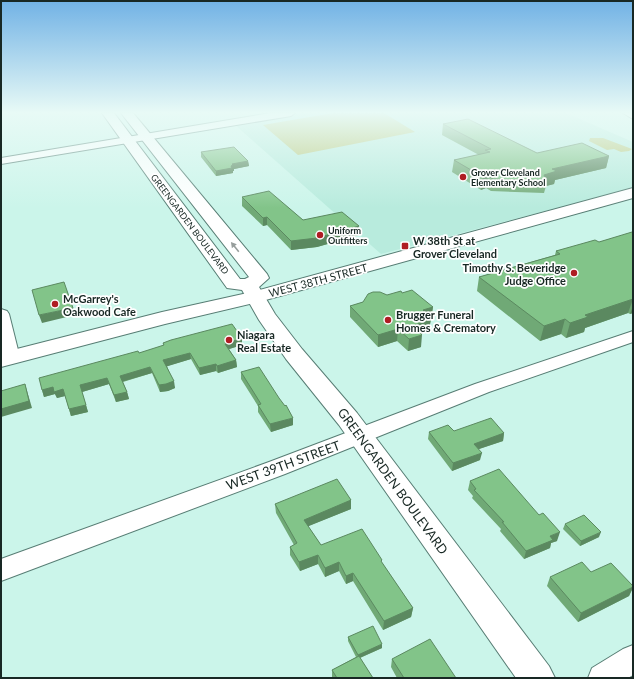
<svg xmlns="http://www.w3.org/2000/svg" width="634" height="679" viewBox="0 0 634 679" font-family="Lato,sans-serif">
  <rect width="100%" height="100%" fill="#cbf5ea"/>
  <path fill="#b8ebdd" d="M301,113H566L633,142V188L381,254L234,124Z"/>
  <g fill="#b9c778">
    <path d="M333,113H384L415,132L298,155L263,125Z"/>
    <path d="M590,138H603L632,149L629,151L621,152L614,149L607,150L589,141Z"/>
  </g>
  <g fill="none" stroke-linecap="round" stroke-linejoin="round">
    <defs>
      <g id="minor">
        <path d="M271,113H295L291,116L1,164V158Z"/>
        <path d="M623,113H633V119Z"/>
        <path d="M1,309L7,311L9,314L20,358L17,362L11,363L5,362L1,352Z"/>
        <path d="M633,331V342L489,392L285,474L1,581V559L269,462L475,384Z"/>
        <path d="M633,645V675L628,678H588L592,668L623,649Z"/>
      </g>
      <path id="tertiary" d="M102,113H114L240,279H245L249,277L121,113H133L267,274L269,278L259,287L275,314L302,349L357,413L549,666L555,678H516L339,425L286,359L259,320L242,290L227,288Z"/>
      <path id="secondary" d="M633,188V198L262,301L165,324L1,367V353L162,312L252,292Z"/>
    </defs>
    <use href="#minor" stroke="#577d74" stroke-width="2"/>
    <use href="#tertiary" stroke="#577d74" stroke-width="2"/>
    <use href="#secondary" stroke="#577d74" stroke-width="2"/>
    <use href="#minor" fill="#fff" fill-rule="evenodd"/>
    <use href="#tertiary" fill="#fff" fill-rule="evenodd"/>
    <use href="#secondary" fill="#fff" fill-rule="evenodd"/>
  </g>
  <g fill="#70a976">
    <path d="M443,124L537,153L609,156L606,168L555,180L554,184L546,186L544,193L491,191L486,188L481,190L452,172L454,160L479,155L442,135Z"/>
    <path d="M201,152L248,161L249,166L234,169V171H233V173L216,176L201,157Z"/>
    <path d="M242,197L303,220L359,235L317,247L291,250L267,225L263,226L242,206Z"/>
    <path d="M633,233V313L630,314L628,313L585,328L584,332L566,338L561,334L540,341L477,291L479,277L555,255L556,251L599,242Z"/>
    <path d="M402,293L433,307L429,330L421,334V347L408,351L397,341L378,347L350,317V306L387,295Z"/>
    <path d="M242,338V345L229,349L236,360L237,367L218,373L216,371L200,375L191,359L167,366L175,388L168,391L160,392L152,373L123,382L127,392L129,399L116,402L109,384L82,392L88,412L71,416L65,396L57,398L55,394L44,397L42,390L139,353L164,346L163,343Z"/>
    <path d="M241,372L293,425L271,432L258,412V406L241,379Z"/>
    <path d="M454,431L504,433L503,441L479,449L480,460L452,471L428,439L429,432Z"/>
    <path d="M470,481L557,541L551,543L550,548L524,559L500,531L501,529L472,498L473,496L468,490Z"/>
    <path d="M351,500V509L308,526L321,545L382,563L413,608L411,617L383,630L353,581L346,584L339,571L325,577L318,564L300,571L290,555V547L294,545L276,513L275,504Z"/>
    <path d="M565,524L599,537L580,546L563,529Z"/>
    <path d="M591,572L633,586V588L629,596L578,622L547,586L550,577Z"/>
    <path d="M348,637L382,648L360,658L373,678H332V670L356,657L348,641Z"/>
    <path d="M392,659L456,678H397L391,667Z"/>
  </g>
  <g fill="#5b8960">
    <path d="M609,156L606,168L555,180L554,184L546,186L547,181L544,175L552,169Z"/>
    <path d="M248,161L249,166L234,169V171H233V173L216,176V171L231,166L232,164Z"/>
    <path d="M488,176L486,188L481,190L483,177Z"/>
    <path d="M267,217V225L263,226V218Z"/>
    <path d="M359,226V235L317,247L291,250V241Z"/>
    <path d="M633,299L628,313L585,328L584,332L566,338L570,323L585,315Z"/>
    <path d="M633,306V313L630,314Z"/>
    <path d="M433,307L429,330L412,338L413,326L423,310Z"/>
    <path d="M73,308L75,315L42,323L39,315Z"/>
    <path d="M565,319L561,334L540,341L544,326Z"/>
    <path d="M398,329L397,341L378,347V335Z"/>
    <path d="M422,335L421,347L408,351L409,339Z"/>
    <path d="M242,338V345L226,350L225,344Z"/>
    <path d="M190,353L191,359L165,367L163,360Z"/>
    <path d="M236,360L237,367L218,373L217,366Z"/>
    <path d="M216,364V371L200,375L199,368Z"/>
    <path d="M150,367L152,373L121,382L120,376Z"/>
    <path d="M107,378L109,384L82,392L80,385Z"/>
    <path d="M174,381L175,388L168,391L160,392L159,385Z"/>
    <path d="M25,384L32,408L1,417V409Z"/>
    <path d="M53,387L63,389L65,396L57,398L55,394L44,397L42,390Z"/>
    <path d="M127,392L129,399L116,402L114,395Z"/>
    <path d="M86,405L88,412L71,416L69,409Z"/>
    <path d="M293,418V425L271,432L270,424Z"/>
    <path d="M504,433L503,441L473,451L474,444Z"/>
    <path d="M482,453L480,460L452,471L453,463Z"/>
    <path d="M351,500V509L304,528V520Z"/>
    <path d="M560,532L557,541L551,543L550,548L524,559L526,551L550,536Z"/>
    <path d="M601,532L599,537L580,546L581,541Z"/>
    <path d="M318,555V564L300,571L299,562Z"/>
    <path d="M339,562V571L325,577V568Z"/>
    <path d="M353,573V581L346,584V576Z"/>
    <path d="M633,587L629,596L578,622L581,613Z"/>
    <path d="M413,608L411,617L383,630L384,621Z"/>
    <path d="M382,644V648L357,659L358,655Z"/>
  </g>
  <g fill="#82c489" stroke="#5b8960">
    <path d="M468,119L537,153L582,143L609,156L552,169L557,171L544,175L547,181L493,179L488,176L483,177L454,160L490,152L485,150L491,149L443,124Z"/>
    <path d="M234,147L248,161L232,164L233,165L231,166L232,168L216,171L201,152Z"/>
    <path d="M269,191L303,220L342,212L359,226L317,238L291,241L267,217L263,218L242,197Z"/>
    <path d="M632,232L633,233V299L585,315L588,317L570,323L565,319L544,326L479,277L560,254L556,251L595,240L599,242Z"/>
    <path d="M64,282L73,308L39,315L32,290Z"/>
    <path d="M412,290L433,307L423,310L424,311L423,312L430,319L413,326L422,335L409,339L398,329L378,335L350,306L363,302L368,294L373,292H380L387,295L401,291L402,293Z"/>
    <path d="M232,324L242,338L225,344L236,360L217,366L216,364L199,368L190,353L163,360L174,381L166,384L159,385L150,367L120,376L127,392L114,395L107,378L80,385L86,405L69,409L63,389L54,392L53,387L42,390L39,378L138,351L139,353L164,345L163,343L171,340Z"/>
    <path d="M259,367L279,398L285,406L286,405L293,418L270,424L258,405L261,404L241,372Z"/>
    <path d="M25,384L29,401L1,409V391Z"/>
    <path d="M491,418L504,433L474,444L482,453L453,463L429,432L448,425L454,431Z"/>
    <path d="M499,469L539,515L543,513L560,532L550,536L553,540L526,551L502,522H504L474,490L476,489L470,481Z"/>
    <path d="M337,479L351,500L304,520L321,545L362,529L382,560L381,561L413,608L384,621L353,573L346,576L339,562L325,568L318,555L299,562L290,547L297,543L275,504Z"/>
    <path d="M584,515L601,532L581,541L565,524Z"/>
    <path d="M582,562L591,572L611,563L633,586V587L581,613L550,577Z"/>
    <path d="M373,626L382,644L358,655L348,637Z"/>
    <path d="M430,639L456,678H404L392,659Z"/>
    <path d="M359,656L373,678H337L332,670Z"/>
  </g>
  <defs><path id="oneway-solid" d="M-6-.8H1V-3.2L6.5 0L1 3.2V.8H-6Z"/></defs>
  <use fill="#979e9c" href="#oneway-solid" transform="translate(235 247) rotate(-129)"/>
  <linearGradient id="sky" x2="0" y2="1"><stop stop-color="#71b2e5"/><stop offset="0.54" stop-color="#e8faf6"/><stop offset="1" stop-color="#e8faf6" stop-opacity="0"/></linearGradient>
  <rect width="634" height="208" fill="url(#sky)"/>
  <g fill="#af1d23" stroke="#fff" stroke-width="1.5">
    <circle cx="463" cy="177" r="4"/>
    <circle cx="320" cy="235" r="4"/>
    <rect x="401" y="242" width="8" height="8" rx="2"/>
    <circle cx="574" cy="273" r="4"/>
    <circle cx="55" cy="304" r="4"/>
    <circle cx="388" cy="320" r="4"/>
    <circle cx="229" cy="340" r="4"/>
  </g>
  <g text-anchor="middle" dominant-baseline="central" stroke-width="3.5" stroke-linejoin="round" paint-order="stroke">
    <g font-size="9" font-weight="bold" fill="#182824" stroke="#fff" text-anchor="start">
      <text x="471" y="172">Grover Cleveland<tspan x="471" dy="10">Elementary School</tspan></text>
      <text x="328" y="230">Uniform<tspan x="328" dy="10">Outfitters</tspan></text>
    </g>
    <g font-size="9" fill="#182824" stroke="#fff">
      <text transform="translate(190 224) rotate(53)">GREENGARDEN BOULEVARD</text>
    </g>
    <g font-size="11" font-weight="bold" fill="#182824" stroke="#fff" text-anchor="start">
      <text x="413" y="240">W 38th St at<tspan x="413" dy="13">Grover Cleveland</tspan></text>
      <text x="566" y="267" text-anchor="end">Timothy S. Beveridge<tspan x="566" dy="13">Judge Office</tspan></text>
      <text x="63" y="298">McGarrey's<tspan x="63" dy="13">Oakwood Cafe</tspan></text>
      <text x="396" y="314">Brugger Funeral<tspan x="396" dy="13">Homes &amp; Crematory</tspan></text>
      <text x="237" y="334">Niagara<tspan x="237" dy="13">Real Estate</tspan></text>
    </g>
    <g font-size="11" fill="#182824" stroke="#fff">
      <text transform="translate(318 280) rotate(-15)">WEST 38TH STREET</text>
    </g>
    <g font-size="13" fill="#182824" stroke="#fff">
      <text transform="translate(283 465) rotate(-20)">WEST 39TH STREET</text>
      <text transform="translate(393 481) rotate(54)">GREENGARDEN BOULEVARD</text>
    </g>
  </g>
  <rect width="634" height="679" fill="none" stroke="#182824" stroke-width="4"/>
</svg>
